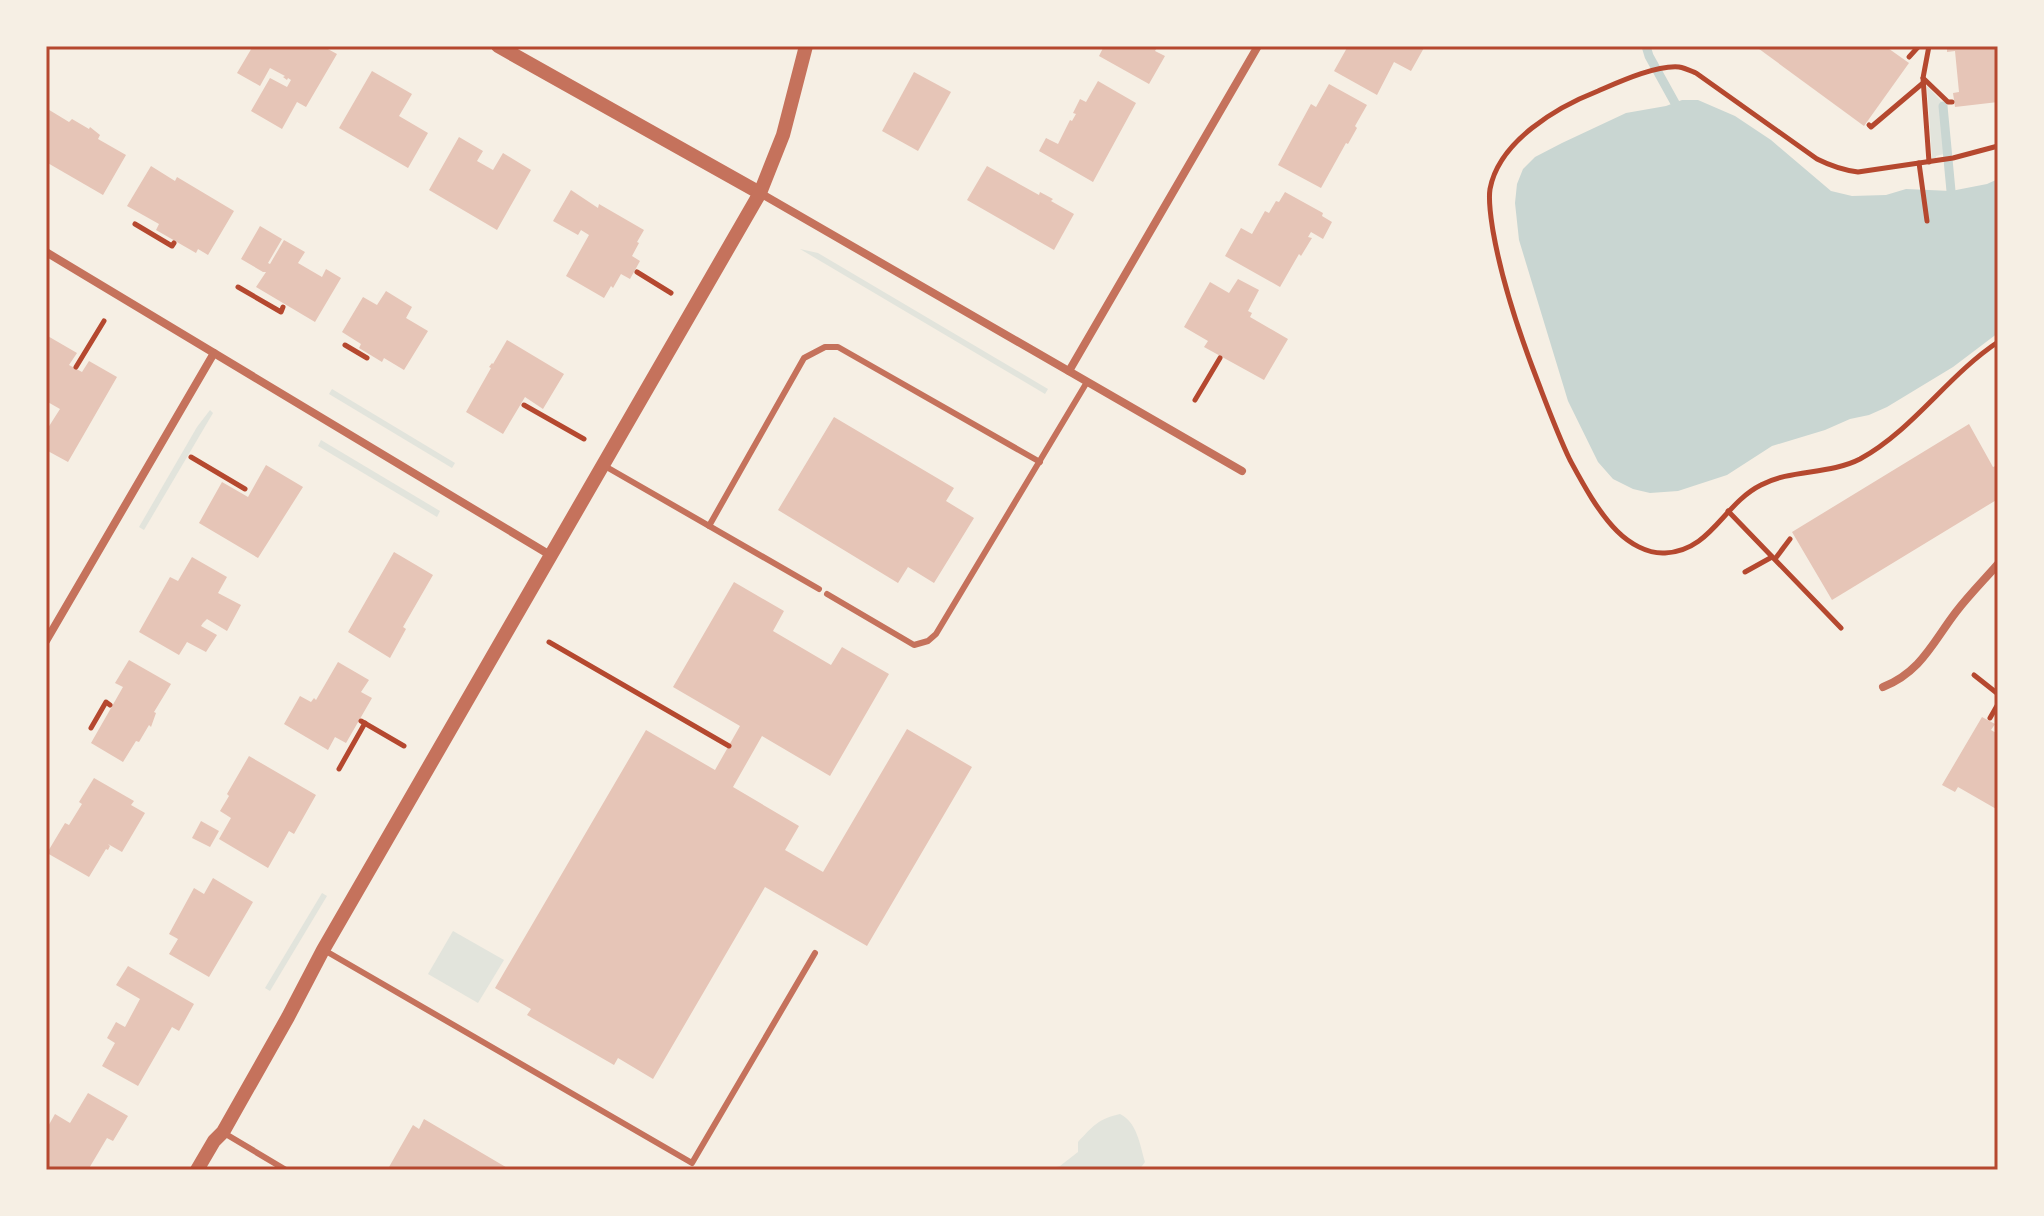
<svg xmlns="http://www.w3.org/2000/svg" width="2044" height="1216" viewBox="0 0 2044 1216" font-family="'IBM Plex Sans',sans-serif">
  <rect width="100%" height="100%" fill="#f6efe4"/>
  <g fill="#e2e4dc">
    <path d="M1927,86L1942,102L1939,105L1944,154L1936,156V158H1932Z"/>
    <path d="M800,249L818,253L1048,389L1045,394Z"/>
    <path d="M332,389L455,463L452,468L329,394Z"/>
    <path d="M210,410L213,413L144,530L139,527L197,427Z"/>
    <path d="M321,440L440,511L437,517L318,446Z"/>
    <path d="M322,893L327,896L270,991L265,988Z"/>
    <path d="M453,931L504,960L478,1003L428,974Z"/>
    <path d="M1120,1114C1137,1122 1140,1145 1145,1162L1139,1170H1045L1060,1166L1078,1152V1142C1093,1126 1098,1119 1120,1114Z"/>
  </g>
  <path fill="#c9d6d2" d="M1682,100H1698L1735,116L1771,140L1831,191L1852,196L1886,195L1906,189L1951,191L1987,184L1998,179V333L1953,367L1887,407L1869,415L1850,419L1825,430L1772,446L1727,475L1678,491L1650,493L1633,489L1613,479L1598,462L1568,401L1519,240L1515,203L1517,184L1523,169L1535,157L1562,143L1626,113L1666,106Z"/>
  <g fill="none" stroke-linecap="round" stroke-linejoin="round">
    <g stroke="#c9d6d2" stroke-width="9">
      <path d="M1646,46L1649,56L1675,103"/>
      <path d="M1943,106L1951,191"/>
    </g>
  </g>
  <g fill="#e6c5b7">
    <path d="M253,46H327L326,48L337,54L306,107L297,102L282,129L251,111L270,78L287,87L291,80L288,78L287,80L283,77L285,76L270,68L260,86L237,73Z"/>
    <path d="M1104,46H1158L1155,51L1165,56L1149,84L1099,56Z"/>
    <path d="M1348,46H1425L1411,71L1394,62L1377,95L1334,71Z"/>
    <path d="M1755,46H1885L1909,63L1864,126Z"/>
    <path d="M1947,46H1998V102L1955,107L1953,93L1959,92L1955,51L1947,52Z"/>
    <path d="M372,71L412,94L399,116L428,133L408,168L339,128Z"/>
    <path d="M914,72L951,92L918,151L882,131Z"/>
    <path d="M1098,81L1136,103L1093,182L1039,151L1046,138L1058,144L1070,120L1072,121L1076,114L1073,113L1080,99L1086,102Z"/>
    <path d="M1329,84L1367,105L1355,126L1357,128L1348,144L1346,143L1321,188L1278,165L1311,104L1316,107Z"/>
    <path d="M46,108L69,122L72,119L89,129L90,127L100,135L98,139L126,155L103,195L46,162L49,156L46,154Z"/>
    <path d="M459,137L483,151L477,161L493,170L503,153L531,170L497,230L429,190Z"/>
    <path d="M151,166L175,181L177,177L234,211L208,255L198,249L196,253L156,230L159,224L127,206Z"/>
    <path d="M987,166L1039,195L1040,192L1053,199L1051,201L1074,214L1054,250L967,200Z"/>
    <path d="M571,190L598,208L599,204L644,230L637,242L639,243L632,256L640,261L630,279L621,274L613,288L611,286L604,298L566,276L589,235L581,230L578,235L553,221Z"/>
    <path d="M1285,192L1323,213L1322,216L1332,222L1323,239L1311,232L1308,237L1312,238L1301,256L1299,254L1280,287L1225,256L1241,228L1252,234L1265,211L1269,213L1276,201L1279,202Z"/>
    <path d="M260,226L282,239L268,263L270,264L284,240L305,252L298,263L322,277L326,269L341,278L315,322L256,287L266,272H263L241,259Z"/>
    <path d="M1238,279L1259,290L1248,311L1252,313L1250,317L1288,339L1264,380L1204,347L1208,341L1184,327L1210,282L1229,293Z"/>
    <path d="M386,291L412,307L406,318L428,331L404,370L384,358L382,362L359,348L361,344L342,332L363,297L377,305Z"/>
    <path d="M46,335L77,353L69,365L82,372L89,361L117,377L68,462L46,450V431L60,409L46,401Z"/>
    <path d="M507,340L564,374L543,409L525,397L503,434L466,412L491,368L489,367L492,363L493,364Z"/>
    <path d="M834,417L954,488L946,501L974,518L934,583L908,567L898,583L778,510Z"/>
    <path d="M1969,424L1993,467L1998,465V499L1832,600L1792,532Z"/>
    <path d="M266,465L303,487L258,558L199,523L222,482L248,497Z"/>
    <path d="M394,552L433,575L403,627L406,629L390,658L348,632Z"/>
    <path d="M192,557L227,577L218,593L241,605L227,631L207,619L203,623L201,626L217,635L206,652L187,642L179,655L139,632L170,577L178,581Z"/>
    <path d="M734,582L784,611L773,631L831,665L842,647L889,674L830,776L762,736L733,787L799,826L785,850L823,872L907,729L972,767L867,946L765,887L653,1079L618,1058L614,1065L527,1015L531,1009L495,988L646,730L715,770L740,726L673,687Z"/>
    <path d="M129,660L171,684L154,712L156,713L151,727L149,725L139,742L136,741L123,762L91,743L123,687L115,683Z"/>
    <path d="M338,662L369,680L361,692L372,698L346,743L335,737L328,750L284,724L300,696L311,702L314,698L316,700Z"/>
    <path d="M1982,717L1995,724L1991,730L1998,734V810L1958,787L1955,792L1942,785Z"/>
    <path d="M249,756L316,795L294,834L289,831L268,868L219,839L231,818L220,811L229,796L227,794Z"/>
    <path d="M94,778L134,801L131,805L145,813L122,852L108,844L110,846L108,850L106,849L89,877L47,853L65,823L69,825L82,804L79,802Z"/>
    <path d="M201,821L219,831L210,847L192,838Z"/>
    <path d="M213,878L253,902L209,977L169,954L178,939L169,934L194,888L204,894Z"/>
    <path d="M128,966L194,1004L179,1031L172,1027L138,1086L102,1066L115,1043L107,1038L116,1022L125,1027L140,999L116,985Z"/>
    <path d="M88,1093L128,1116L113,1141L107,1138L88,1170H48L46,1169V1143L49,1137L46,1135V1130L55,1114L70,1123Z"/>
    <path d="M424,1119L511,1170H394L389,1167L413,1125L419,1129Z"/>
  </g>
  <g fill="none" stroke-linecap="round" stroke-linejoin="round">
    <g stroke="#b5482f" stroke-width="5">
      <path d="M1929,46L1923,78L1929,162"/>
      <path d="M1909,57L1919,46"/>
      <path d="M1923,78L1948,102H1952"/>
      <path d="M1869,125L1871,127L1923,83"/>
      <path d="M1998,146L1953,158L1858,172C1842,170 1831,166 1817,159L1696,73C1691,71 1685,68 1679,67C1656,65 1619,82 1598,91C1557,107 1499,141 1490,189C1488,202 1491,218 1493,231C1502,283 1519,333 1538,382C1548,408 1558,435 1570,460C1583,484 1598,512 1617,531C1629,543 1647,554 1665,553C1711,551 1723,504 1761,485C1791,469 1829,475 1860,459C1913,430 1948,375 1998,342"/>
      <path d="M1919,163L1927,221"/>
      <path d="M135,224L172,246L174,243"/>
      <path d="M637,272L671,293"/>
      <path d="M238,287L281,312L283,307"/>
      <path d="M345,345L367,358"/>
      <path d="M76,367L104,321"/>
      <path d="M1195,400L1220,358"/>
      <path d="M524,405L584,439"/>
      <path d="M191,457L245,489"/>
      <path d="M1728,511L1841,628"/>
      <path d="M1775,559L1790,539"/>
      <path d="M1745,572L1772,557"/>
      <path d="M549,642L729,746"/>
      <path d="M1974,675L1998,694"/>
      <path d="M1990,718L1998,704"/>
      <path d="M361,721L404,746"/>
      <path d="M91,728L106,702L110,705"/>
      <path d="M339,769L365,723"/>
    </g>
    <g stroke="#c5725c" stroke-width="6">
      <path d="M603,465L819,589"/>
      <path d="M709,526L804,358L825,347H838L1040,462"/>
      <path d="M827,594L914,645L928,641L936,634L1087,382"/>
      <path d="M324,950L692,1163L815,953"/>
      <path d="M224,1133L286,1170"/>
    </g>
    <g stroke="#c5725c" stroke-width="8">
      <path d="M760,193L1242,471"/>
      <path d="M46,252L550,555"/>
      <path d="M1069,371L1258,46"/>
      <path d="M46,641L214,353"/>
      <path d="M1883,687C1921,672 1933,642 1956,612C1969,595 1984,580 1998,564"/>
    </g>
    <g stroke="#c5725c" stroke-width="14">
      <path d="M498,46L760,193"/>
      <path d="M197,1170L214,1141L223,1132L288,1017L323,950L760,193L783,135L806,46"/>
    </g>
  </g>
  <rect width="2044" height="1216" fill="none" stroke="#f6efe4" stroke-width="96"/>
  <rect x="48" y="48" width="1948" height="1120" fill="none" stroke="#b5482f" stroke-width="3"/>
</svg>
